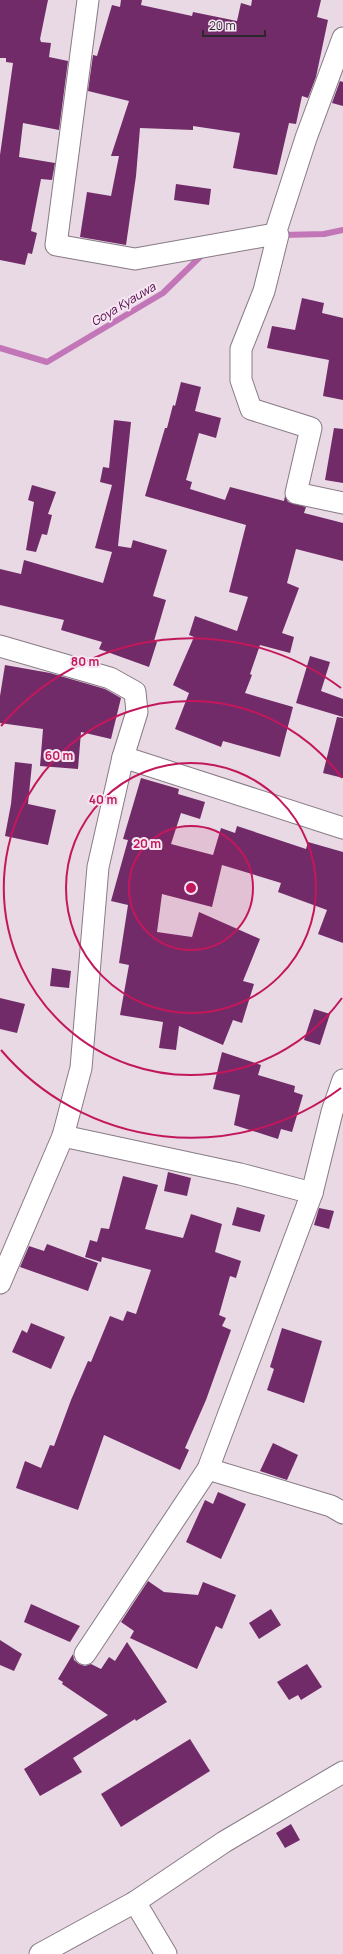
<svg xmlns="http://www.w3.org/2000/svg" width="343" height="1954" viewBox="0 0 343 1954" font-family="Manrope,sans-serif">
  <rect width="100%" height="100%" fill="#e8d9e5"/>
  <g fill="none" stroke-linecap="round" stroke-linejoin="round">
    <g stroke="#c276b7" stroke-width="6">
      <path d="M282,235L324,234L343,230"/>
      <path d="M0,348L47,362L163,293L204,253"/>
    </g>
  </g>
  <g fill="#722b69">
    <path d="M0,0H48L40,39L41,42L51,43L49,57L68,61L59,130L23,123L19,157L55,163L52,180L41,179L31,231L37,233L32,254L28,253L25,265L0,260V155L13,63L6,62V58H0Z"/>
    <path d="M121,0H142L141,5L192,16L193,12L237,21L241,3L251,6L252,0H321L317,17L328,20L316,77L308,98L302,96L296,124L289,123L277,175L233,168L240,133L193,126V130L140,128L136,176L126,245L80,237L87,192L111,196L119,156H111L129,101L88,91L93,55L97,56L112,5L120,7Z"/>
    <path d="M340,81L343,82V106L332,103Z"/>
    <path d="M176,184L211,189L209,205L174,200Z"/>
    <path d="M302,298L324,303L322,313L343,318V400L323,396L329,360L267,348L272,326L295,330Z"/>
    <path d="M181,382L201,387L195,411L221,418L216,438L199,433L186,480L192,482L190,489L225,500L230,487L284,501L285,496L288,502L306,507L304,513L343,523V561L296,549L287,583L299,588L282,633L294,637L290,653L260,645L250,674L252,675L245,693L293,707L280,757L223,741L221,747L175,729L189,693L173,685L194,637L189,635L195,616L237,631L248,597L229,592L246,525L145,496L165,428H167L173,405L175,406Z"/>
    <path d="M114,420L131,422L118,546L131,548L133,540L167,550L153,596L166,600L154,641L157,642L149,667L99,649L102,642L61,630L64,620L0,605V569L21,574L24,560L103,583L112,552L95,548L112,485L100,482L103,467L109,468Z"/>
    <path d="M334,428L343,429V483L325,480Z"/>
    <path d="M32,485L56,492L48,514L52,515L47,535L42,534L36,552L26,550L34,502L28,500Z"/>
    <path d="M310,656L330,662L321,691L343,699V717L296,703Z"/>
    <path d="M5,665L50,673L105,689L121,698L111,739L81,732L78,769L40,766L43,729L0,723V696Z"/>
    <path d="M337,717L343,718V778L323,773Z"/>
    <path d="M15,762L32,764L28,804L56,810L48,845L5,836L11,804Z"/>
    <path d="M141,778L179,789L178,794L205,802L200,819L181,813L171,844L213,855L221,828L235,833L237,826L306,849L308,842L343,852V943L318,934L327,910L278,892L281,883L222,865L212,907L162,894L157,932L192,937L199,912L260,939L243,981L254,984L242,1023L233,1020L223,1045L179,1026L176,1050L159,1048L163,1022L120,1015L129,965L119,963L128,905L111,901L128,840L123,839Z"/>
    <path d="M52,968L71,971L69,988L50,986Z"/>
    <path d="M0,998L25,1004L17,1033L0,1029Z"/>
    <path d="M314,1009L330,1014L320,1045L304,1040Z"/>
    <path d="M222,1052L261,1065L258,1075L295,1086L294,1092L303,1095L292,1132L281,1129L278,1139L234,1125L240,1095L213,1089Z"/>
    <path d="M168,1172L191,1178L187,1196L164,1191Z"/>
    <path d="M123,1176L158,1185L145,1229L183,1238L191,1214L222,1224L215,1252L241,1261L236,1278L230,1276L219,1315L226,1318L222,1326L231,1330L206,1400L185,1448L189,1450L180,1470L104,1435L78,1510L16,1488L25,1461L41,1468L50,1445L54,1446L71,1400L88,1361L91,1362L110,1316L123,1321L127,1311L136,1314L151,1270L102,1257L101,1262L85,1257L90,1240L97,1242L101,1228L109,1229Z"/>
    <path d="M237,1207L265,1215L260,1232L232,1225Z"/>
    <path d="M319,1208L334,1211L329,1229L314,1225Z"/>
    <path d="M47,1244L98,1263L88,1291L20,1267L29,1246L44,1251Z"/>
    <path d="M31,1323L65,1337L51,1369L12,1352L22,1330L27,1333Z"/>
    <path d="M282,1328L322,1341L304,1403L267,1390L274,1369L270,1367Z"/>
    <path d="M273,1443L298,1455L287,1480L260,1471Z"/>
    <path d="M218,1492L246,1504L221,1559L186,1542L205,1500L213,1504Z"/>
    <path d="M148,1581L164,1592L198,1595L203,1582L236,1595L222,1629L216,1626L197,1669L130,1638L134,1631L121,1622Z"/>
    <path d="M31,1604L80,1626L70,1642L24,1622Z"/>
    <path d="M271,1609L281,1625L259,1639L249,1623Z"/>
    <path d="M0,1640L22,1654L14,1671L0,1665Z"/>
    <path d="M127,1642L167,1702L136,1721L135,1719L73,1758L82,1772L40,1796L24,1769L108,1715L62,1684L63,1682L58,1679L73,1654L74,1660L79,1664L85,1666L91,1664L101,1669L109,1657L115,1661Z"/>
    <path d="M307,1664L322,1687L301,1700L298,1695L289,1700L277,1682Z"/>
    <path d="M190,1739L210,1771L121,1827L101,1794Z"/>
    <path d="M291,1824L300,1840L285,1848L276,1833Z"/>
  </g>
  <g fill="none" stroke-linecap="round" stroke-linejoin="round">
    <defs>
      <g id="minor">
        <path d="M88,0L56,245L135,259L275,234"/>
        <path d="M343,38L306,138L275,234L278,235L264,291L241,349V380L251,409L311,428L296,493L343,503"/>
        <path d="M0,646L110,678L135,692L137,712L123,757L98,867L81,1068L63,1136L0,1283"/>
        <path d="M123,757L343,828"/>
        <path d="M63,1136L240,1174L312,1193"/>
        <path d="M208,1469L331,1506L343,1513"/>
        <path d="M85,1654L208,1469L312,1193L332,1112L343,1080"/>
        <path d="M135,1902L166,1954"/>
        <path d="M40,1954L135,1902L224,1842L343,1772"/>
      </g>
    </defs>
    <use href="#minor" stroke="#887b85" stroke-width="23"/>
    <use href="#minor" stroke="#fff" stroke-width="21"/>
  </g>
  <circle cx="191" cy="888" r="62" fill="#c2185b" fill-opacity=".12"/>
  <g fill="none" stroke="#c2185b" stroke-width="2">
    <circle cx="191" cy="888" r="62"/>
    <circle cx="191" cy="888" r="125"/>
    <path d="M342 998A187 187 0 1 1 342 778"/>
    <path d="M341 1088A250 250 0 0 1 1 1050M1 726A250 250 0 0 1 341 688"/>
  </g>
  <g text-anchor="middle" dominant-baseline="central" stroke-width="4" stroke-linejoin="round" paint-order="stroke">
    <g font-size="12" font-style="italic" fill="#4e0547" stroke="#f5e6f2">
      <text transform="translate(123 304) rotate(-31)">Goya Kyauwa</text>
    </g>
  </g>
  <circle cx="191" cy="888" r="6" fill="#c2185b" stroke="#f5e6f2" stroke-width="2"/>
  <g font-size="12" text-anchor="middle" font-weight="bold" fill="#c2185b" stroke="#f5e6f2" stroke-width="4" stroke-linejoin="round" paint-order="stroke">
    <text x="85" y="666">80 m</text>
    <text x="59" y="760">60 m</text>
    <text x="103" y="804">40 m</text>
    <text x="147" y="848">20 m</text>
  </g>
  <path d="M203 30v6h62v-6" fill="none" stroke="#2c272b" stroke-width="2"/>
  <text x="209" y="30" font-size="12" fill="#2c272b" stroke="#f5e6f2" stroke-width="3" paint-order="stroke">20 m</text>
</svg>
